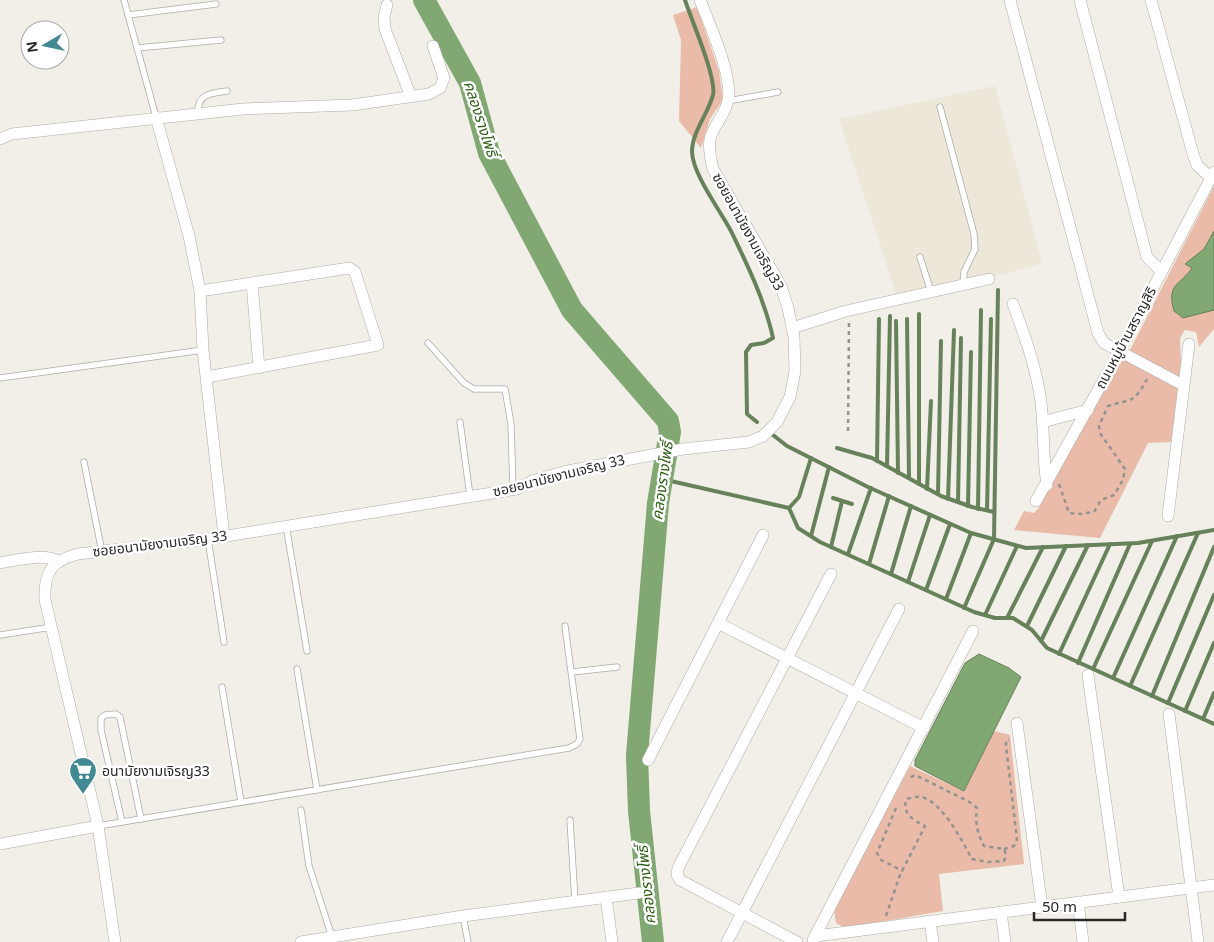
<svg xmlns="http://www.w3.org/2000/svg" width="1214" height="942" viewBox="0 0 1214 942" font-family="Georgia,'Noto Sans Thai',serif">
  <rect width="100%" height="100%" fill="#f1efe8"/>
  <path fill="#ece7d8" d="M995,86L1042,263L1002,275L896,294L839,119Z"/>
  <g fill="#eabba9">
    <path d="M697,7L719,71L723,100L710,119L701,148L679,121L681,40L673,15Z"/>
    <path d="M1214,186V329L1199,347L1196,332L1185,330L1180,338L1181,362L1171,442L1148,443L1100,538L1014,530L1024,511L1034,513L1038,509L1115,369L1130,350Z"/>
    <path d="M994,731L1010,735L1024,864L939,874L943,911L845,928L836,923L834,910L910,766L964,791Z"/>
  </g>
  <g fill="#81a772" stroke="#67815b">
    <path d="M1214,231V310L1183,318L1174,311C1166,283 1181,285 1192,268L1185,264L1204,249Z"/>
    <path d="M979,654L1009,668L1021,677L964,791L915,766V760L965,663Z"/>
  </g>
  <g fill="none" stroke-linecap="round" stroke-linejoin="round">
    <g stroke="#67815b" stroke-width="4">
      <path d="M685,0C691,19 717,78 713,95C708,114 692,132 692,152C693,175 720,210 731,231C747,264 765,301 773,338L764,343L751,345L746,352L747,414L757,422"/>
      <path d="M907,319L909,478"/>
      <path d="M896,321L898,473"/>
      <path d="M773,435L787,446L868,487L971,533L1026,548L1138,543L1214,530"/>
      <path d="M837,448L872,458L941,496L972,507L994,512"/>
      <path d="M877,461L879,319"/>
      <path d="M887,466L890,316"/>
      <path d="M662,479L789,508L798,528L820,542L974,612L995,618H1013L1032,630L1047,648L1214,724"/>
      <path d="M919,484V314"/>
      <path d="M927,489L931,401"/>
      <path d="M938,494L941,341"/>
      <path d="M833,498L852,504"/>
      <path d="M948,499L954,330"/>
      <path d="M958,502L961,338"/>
      <path d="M968,506L971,352"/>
      <path d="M789,508L799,497L811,458"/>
      <path d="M978,509L981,310"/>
      <path d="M987,510L991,319"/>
      <path d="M811,536L829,467"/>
      <path d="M831,547L842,501"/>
      <path d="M848,554L871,488"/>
      <path d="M869,564L889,496"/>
      <path d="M891,574L911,506"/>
      <path d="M908,582L930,515"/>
      <path d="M926,590L950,524"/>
      <path d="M946,599L971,533"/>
      <path d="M964,608L994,539L998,290"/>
      <path d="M985,615L1017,546"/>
      <path d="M1007,618L1043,547"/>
      <path d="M1027,626L1066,546"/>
      <path d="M1041,641L1088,545"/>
      <path d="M1059,654L1110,544"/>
      <path d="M1078,663L1130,544"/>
      <path d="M1093,669L1152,541"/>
      <path d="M1113,678L1177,536"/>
      <path d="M1130,686L1198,533"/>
      <path d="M1152,696L1214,547"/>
      <path d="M1168,703L1214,595"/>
      <path d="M1185,711L1214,643"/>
      <path d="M1203,719L1214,693"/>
    </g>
    <path stroke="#81a772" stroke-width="22" d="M424,0L470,83L489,153L572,310L668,421L670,432L658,503L637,755L639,811L653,942"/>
    <defs>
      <g id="lane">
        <path d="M124,0L156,117"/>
        <path d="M128,15L216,4"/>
        <path d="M137,48L221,40"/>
        <path d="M728,101L778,92"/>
        <path d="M940,107L974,234L975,249L964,272L963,285"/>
        <path d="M198,113C197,94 211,93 227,91"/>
        <path d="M920,257L931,292"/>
        <path d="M428,343L464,383L474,389H505L511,424L513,489"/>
        <path d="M0,378L203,350"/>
        <path d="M460,422L470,496"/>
        <path d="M84,462L102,552"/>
        <path d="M286,525L307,651"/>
        <path d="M208,539L224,642"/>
        <path d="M0,635L52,627"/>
        <path d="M297,669L317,790"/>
        <path d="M572,672L617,667"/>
        <path d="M222,687L241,802"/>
        <path d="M301,810L309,866L332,937"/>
        <path d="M570,820L575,901"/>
        <path d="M122,822L101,730V718L105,715L116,714L120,717L141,819"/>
        <path d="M98,826L569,748L577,744L580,739L565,626"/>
        <path d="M463,916L468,942"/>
      </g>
      <g id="street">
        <path d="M1010,0L1098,333L1104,343L1183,385"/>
        <path d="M1080,0L1147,257L1161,271"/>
        <path d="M1151,0L1193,154L1197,165L1211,178"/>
        <path d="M387,5L384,17L385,29L411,97"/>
        <path d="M156,117L189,236L200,291L203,350L224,536"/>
        <path d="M0,139L12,134L243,109L352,105L429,94L440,88L444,78L433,46"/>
        <path d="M252,283L259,368"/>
        <path d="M200,291L349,268L355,272L378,345L207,377"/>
        <path d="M1013,304C1026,339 1039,375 1042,412C1044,437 1043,460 1047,485"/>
        <path d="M792,328L846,311L989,279"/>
        <path d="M1042,422L1088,410"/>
        <path d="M1036,501L1120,351L1214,172"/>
        <path d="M1168,516L1189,344"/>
        <path d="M0,563C18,560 42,553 59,561"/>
        <path d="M718,623L924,728"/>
        <path d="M1088,675L1119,897"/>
        <path d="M1169,714L1198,942"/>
        <path d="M1017,723L1042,907"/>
        <path d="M648,760L763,535"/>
        <path d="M0,844L98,826"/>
        <path d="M606,897L612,942"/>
        <path d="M1078,902L1083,942"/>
        <path d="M1001,912L1005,942"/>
        <path d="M930,921L933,942"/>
        <path d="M816,936L1214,885"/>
        <path d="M813,940L973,631"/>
        <path d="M115,942L98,826L45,600C44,572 51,561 78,554L208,539L517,489L532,481L563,472L683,449L749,442L763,436L777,422L790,397L795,371L794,337L788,308L781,286L713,169C711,160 708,149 710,139C713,126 726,114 728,100C733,75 709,24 700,0"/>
        <path d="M301,942L463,916L639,893"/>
        <path d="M727,942L899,609"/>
        <path d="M797,942L680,880L677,875L678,868L831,574"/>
      </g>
    </defs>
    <use href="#lane" stroke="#aeaba5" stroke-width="7"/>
    <use href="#street" stroke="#aeaba5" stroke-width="12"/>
    <g stroke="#94938e" stroke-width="2.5" stroke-dasharray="4 4" stroke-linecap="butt">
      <path d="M848,431L849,323"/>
      <path d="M1059,484L1069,513L1080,514L1094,512L1101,500L1114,495L1123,480L1125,469L1100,433L1099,426L1108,406C1132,398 1133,405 1147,379"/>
      <path d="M896,808L877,853L881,860L903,871"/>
      <path d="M1004,849L1014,846L1017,839L1006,746V740H1009"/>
      <path d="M886,916L900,875L925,826C912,819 903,815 906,799C911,798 917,796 922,797C943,803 962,841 972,859L988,862L1004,861L1006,855L1004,849L984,846C977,833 975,823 977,808L968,801L915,775L909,778"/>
    </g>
    <use href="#lane" stroke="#fff" stroke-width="5.5"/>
    <use href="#street" stroke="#fff" stroke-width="11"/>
  </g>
  <defs>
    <symbol id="supermarket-pin" viewBox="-11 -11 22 30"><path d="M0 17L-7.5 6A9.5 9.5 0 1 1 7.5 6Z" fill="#438993" stroke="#fff"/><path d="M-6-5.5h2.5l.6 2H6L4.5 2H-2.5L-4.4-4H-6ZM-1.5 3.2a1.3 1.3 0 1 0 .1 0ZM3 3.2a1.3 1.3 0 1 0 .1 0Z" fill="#fff"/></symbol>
  </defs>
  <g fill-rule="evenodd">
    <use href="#supermarket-pin" x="67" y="755" width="32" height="43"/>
  </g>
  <g text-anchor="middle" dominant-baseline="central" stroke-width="5" stroke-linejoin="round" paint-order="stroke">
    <g font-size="14" fill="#292826" stroke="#fff">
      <text transform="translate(748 232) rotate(61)">ซอยอนามัยงามเจริญ33</text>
      <text transform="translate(1126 338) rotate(-62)">ถนนหมู่บ้านสราญสิริ</text>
      <text transform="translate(559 476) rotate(-14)">ซอยอนามัยงามเจริญ 33</text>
      <text transform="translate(160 544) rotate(-7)">ซอยอนามัยงามเจริญ 33</text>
    </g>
    <g font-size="14" fill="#292826" stroke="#fff" text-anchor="start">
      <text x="102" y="771">อนามัยงามเจิรญ33</text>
    </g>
    <g font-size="15" font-style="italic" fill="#2d5f15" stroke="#fff">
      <text transform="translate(480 119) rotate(72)">คลองรางโพธิ์</text>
      <text transform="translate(663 481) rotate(-82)">คลองรางโพธิ์</text>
      <text transform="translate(647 885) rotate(-96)">คลองรางโพธิ์</text>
    </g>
  </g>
  <g transform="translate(45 45) rotate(261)"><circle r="24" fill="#ffffff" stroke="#a9a9a8"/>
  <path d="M0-4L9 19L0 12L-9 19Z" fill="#438993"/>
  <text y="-8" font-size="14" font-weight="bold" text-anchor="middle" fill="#292826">N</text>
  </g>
  <path d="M1034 912v8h91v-8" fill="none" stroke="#292826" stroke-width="2.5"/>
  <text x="1042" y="912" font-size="15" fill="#292826" stroke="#ffffff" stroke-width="4" paint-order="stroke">50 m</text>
</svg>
